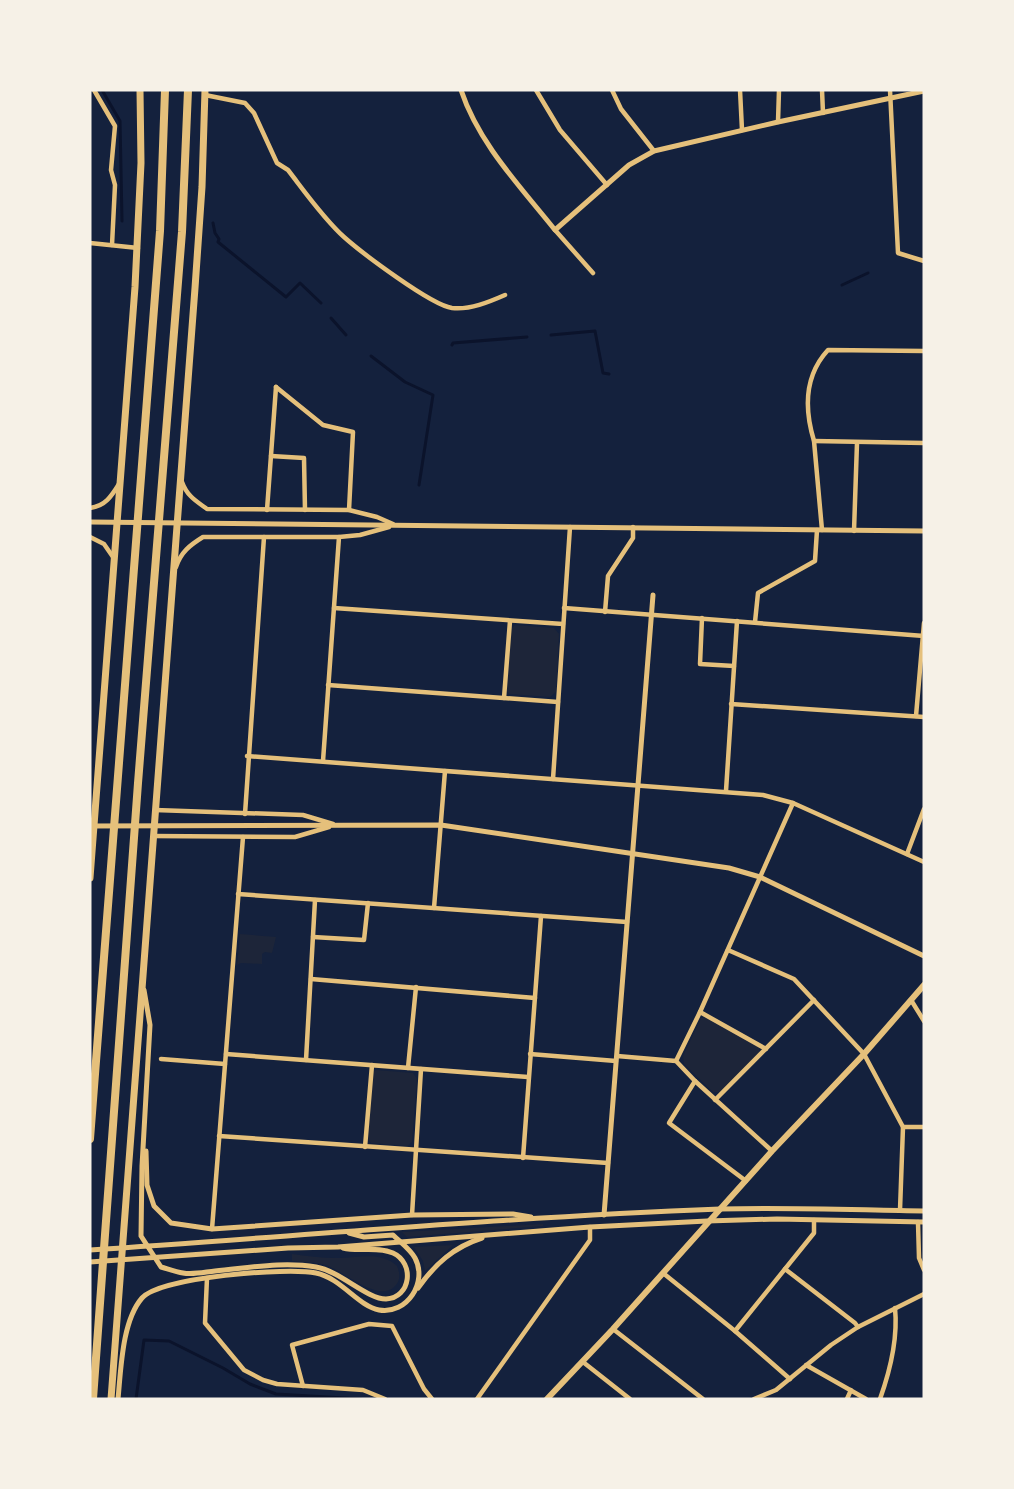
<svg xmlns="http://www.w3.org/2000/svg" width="1014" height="1489" viewBox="0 0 1014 1489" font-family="Inter,sans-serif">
  <rect width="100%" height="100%" fill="#14213d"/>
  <g fill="#1d2539">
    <path d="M515,625L554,628L559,634L556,692L550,697L509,694L506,690L511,629Z"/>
    <path d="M240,934L276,937L272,953L265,952L262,954V964L241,963L237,965Z"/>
    <path d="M707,1017L759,1047V1053L722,1092H713L684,1064L683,1056L701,1018Z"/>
    <path d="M376,1070L413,1073L417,1079L412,1142L407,1146L371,1143L368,1139L372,1073Z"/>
    <path d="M543,1224V1226L407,1237L402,1232Z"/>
    <path d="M453,1245L425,1271L423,1261L414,1247Z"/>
    <path d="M292,1254C307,1256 321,1258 336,1258C357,1259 379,1250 397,1266C400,1273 401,1281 394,1287C378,1303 343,1270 325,1265C315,1262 303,1262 292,1261Z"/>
  </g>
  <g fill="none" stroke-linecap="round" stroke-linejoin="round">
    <g stroke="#0b132b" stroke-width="3">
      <path d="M102,90L120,121L122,221"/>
      <path d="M213,223L215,233L219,239L218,242L286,297L300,283L321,303"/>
      <path d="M842,285L868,273"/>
      <path d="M331,318L346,335"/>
      <path d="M551,335L595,331L603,373L609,374"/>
      <path d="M452,345L453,343L527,337"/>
      <path d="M371,356L405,382L433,395L419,485"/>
      <path d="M136,1399L144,1340L169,1341L223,1368L250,1384L276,1394L361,1399"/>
    </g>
    <g stroke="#e5c07b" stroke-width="4.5">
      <path d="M94,90L115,126L111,170L115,185L112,245"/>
      <path d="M536,90L560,130L607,185"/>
      <path d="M612,90L621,109L654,151"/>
      <path d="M740,90L742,130"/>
      <path d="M822,90L823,113"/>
      <path d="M890,90L898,253L924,261"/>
      <path d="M205,95L245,103L254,113L277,163L288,170C305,192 323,218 344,237C362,253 431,305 452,308C470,310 489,302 505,295"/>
      <path d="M778,122L779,90"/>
      <path d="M555,230L593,273"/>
      <path d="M90,243L138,248"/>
      <path d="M276,387L323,425L353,432L349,510"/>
      <path d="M814,441L924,443"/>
      <path d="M271,456L304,458L305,510"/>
      <path d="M182,482C187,496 196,501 207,509L349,510L377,517L393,524"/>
      <path d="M90,508C105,506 111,497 119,484"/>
      <path d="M267,510L276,387"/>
      <path d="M822,530L814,441C804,408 804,376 828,350L924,351"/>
      <path d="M854,531L857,443"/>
      <path d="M90,537L104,544L113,557"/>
      <path d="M176,567C181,552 190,545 203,537H339L360,535L389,527"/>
      <path d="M334,608L563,624"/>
      <path d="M564,608L924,636"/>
      <path d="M605,612L608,576L633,538V527"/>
      <path d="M702,618L700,664L734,666"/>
      <path d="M755,622L758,593L815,561L817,530"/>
      <path d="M328,685L558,702"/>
      <path d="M504,698L510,621"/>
      <path d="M731,704L924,717"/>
      <path d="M916,716L924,623"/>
      <path d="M247,756L763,795L793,803L924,862"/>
      <path d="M323,761L339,537"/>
      <path d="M553,779L570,527"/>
      <path d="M726,791L737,621"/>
      <path d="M155,810L303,815L333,824"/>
      <path d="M245,814L264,537"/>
      <path d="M153,836L295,837L329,827"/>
      <path d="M907,854L924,809"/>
      <path d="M238,894L627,922"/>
      <path d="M434,908L445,771"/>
      <path d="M313,937L364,940L368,903"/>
      <path d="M728,950L794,979L864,1054L903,1127L900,1210"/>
      <path d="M311,979L535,998"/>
      <path d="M911,1000L924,1021"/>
      <path d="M700,1012L766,1049"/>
      <path d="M226,1054L528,1077"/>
      <path d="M530,1054L616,1061"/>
      <path d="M617,1056L676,1061L695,1081L772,1151"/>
      <path d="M161,1059L225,1064"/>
      <path d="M306,1060L315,900"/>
      <path d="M676,1061L700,1012L793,803"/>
      <path d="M408,1068L416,987"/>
      <path d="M695,1081L669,1123L746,1181"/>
      <path d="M715,1100L814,1000"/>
      <path d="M903,1127H924"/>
      <path d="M219,1136L608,1163"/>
      <path d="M365,1147L372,1065"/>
      <path d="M523,1158L541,916"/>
      <path d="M412,1215L421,1069"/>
      <path d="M918,1222L919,1258L924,1270"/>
      <path d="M212,1229L243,837"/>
      <path d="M785,1269L855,1323L858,1327"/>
      <path d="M663,1273L735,1331L790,1379"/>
      <path d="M207,1278L205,1323L244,1370L263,1380L277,1384L363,1390L385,1399"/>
      <path d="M613,1329L703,1399"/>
      <path d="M735,1331L814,1233V1220"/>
      <path d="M583,1362L630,1399"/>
      <path d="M806,1365L866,1399"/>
      <path d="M303,1386L292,1345L369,1324L392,1326L424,1389L432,1399"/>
      <path d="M477,1399L590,1240V1227"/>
      <path d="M754,1399L776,1390L831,1345L858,1327L924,1294"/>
      <path d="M847,1399L851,1390"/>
      <path d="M880,1399C890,1371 898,1338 895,1308"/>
    </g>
    <g stroke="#e5c07b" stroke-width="5">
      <path d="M461,90C479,144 520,186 555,230L629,165L654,151L778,122L924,91"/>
      <path d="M90,522L924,531"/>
      <path d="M90,826L441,825L729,868L760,877L924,956"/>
      <path d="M144,990L150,1025L142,1166L141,1236L161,1267C168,1269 176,1272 183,1273C193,1275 205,1272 215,1271C248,1268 283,1261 316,1267C340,1271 367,1299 386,1299C411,1298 415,1263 393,1253C378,1246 359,1252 343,1248"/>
      <path d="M146,1151L147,1185L154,1206L171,1223L212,1229L412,1215L513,1214L531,1217"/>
      <path d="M604,1215L653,595"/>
      <path d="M90,1250C300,1236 509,1217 720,1209C788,1207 856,1210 924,1211"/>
      <path d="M90,1262L288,1248L338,1247L590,1227L707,1221L777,1219L924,1222"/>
      <path d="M418,1288C435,1264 454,1247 482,1238"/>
      <path d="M118,1399C121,1369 122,1321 142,1298C160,1277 288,1267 316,1273C341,1278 358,1306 379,1310C407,1315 428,1282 415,1258C410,1249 400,1242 393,1235L364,1237L349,1233"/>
    </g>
    <path stroke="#e5c07b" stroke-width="6" d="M547,1399L613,1329L772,1151L864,1054L924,985"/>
    <g stroke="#e5c07b" stroke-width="7">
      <path d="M90,878L135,287L141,163L140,90"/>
      <path d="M111,1399L195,288L202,187L205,90"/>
    </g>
    <g stroke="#e5c07b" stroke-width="8">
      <path d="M90,1139L160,231L165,90"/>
      <path d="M93,1399L138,783L182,232L188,90"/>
    </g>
  </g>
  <rect width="1014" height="1489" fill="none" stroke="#f6f1e7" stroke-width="183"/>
</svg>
